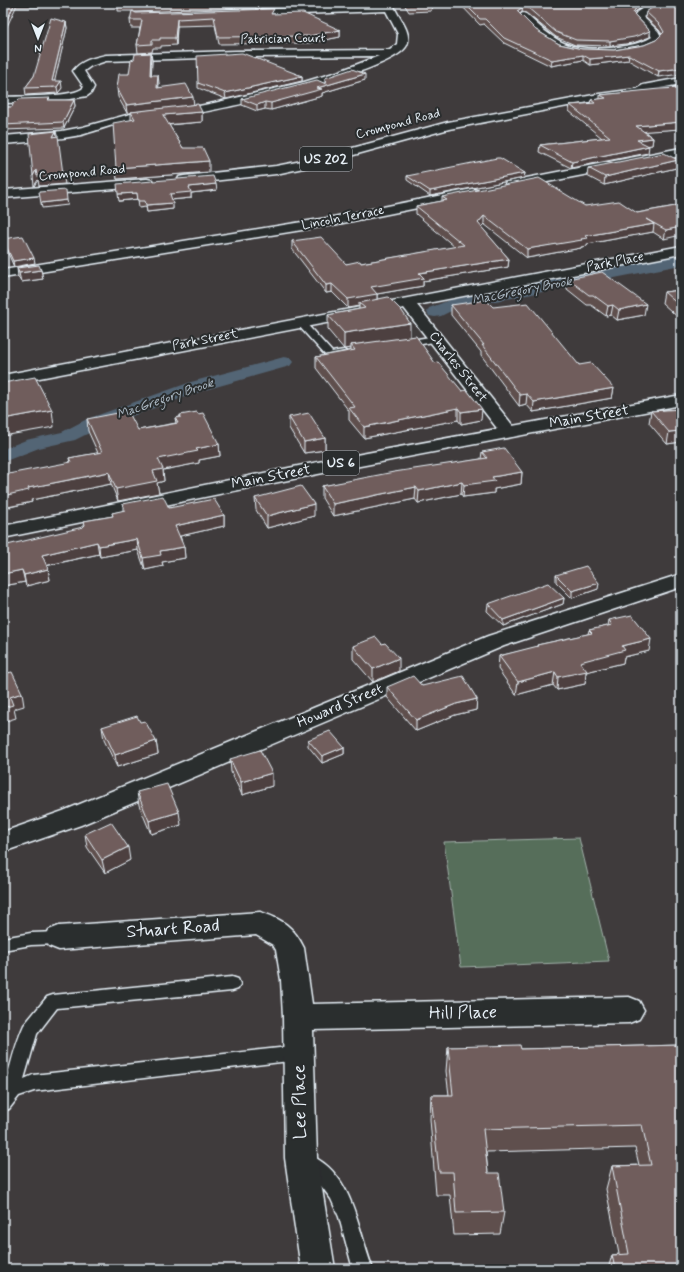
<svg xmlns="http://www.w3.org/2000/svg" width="684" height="1272" viewBox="0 0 684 1272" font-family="Mynerve,sans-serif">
  <rect width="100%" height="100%" fill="#3f3b3c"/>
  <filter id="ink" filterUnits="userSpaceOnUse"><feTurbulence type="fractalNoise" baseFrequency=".025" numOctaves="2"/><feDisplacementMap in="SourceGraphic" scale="8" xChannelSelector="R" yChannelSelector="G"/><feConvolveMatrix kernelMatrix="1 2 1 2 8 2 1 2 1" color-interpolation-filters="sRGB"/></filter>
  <g filter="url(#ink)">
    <path fill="#576e5a" stroke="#a0b0a9" d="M579,838L609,961L461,967L444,842Z"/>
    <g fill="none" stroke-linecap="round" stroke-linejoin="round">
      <g fill="#536575" fill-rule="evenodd">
        <path d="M681,255V265L455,309L441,316L435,317L429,316L427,312L429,308L450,300Z"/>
        <path d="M284,357L290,358L293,362L290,366L205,390L101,427L75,440L39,448L3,462V449L26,440L62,432L87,419L191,382Z"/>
      </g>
      <defs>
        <g id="service">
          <path d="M300,319L303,320L332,352L344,350L348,353L347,355L327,357L297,324L296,322Z"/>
          <path d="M436,336L440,339L439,341L405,347L401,344L405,341Z"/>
          <path d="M59,932L64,934L67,938L64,942L59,944L31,945L3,950V938L31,933Z"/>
          <path d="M232,977L238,979L240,984L238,989L232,991L57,1008L37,1034L24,1079L33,1075L298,1046L304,1048L306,1053L304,1058L298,1060L34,1091L19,1096L9,1109L3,1111V1090L5,1088C10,1066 15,1045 24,1025L47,997L53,995Z"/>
          <path d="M307,1154C354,1172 357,1229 373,1269H353L339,1217L331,1199L316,1179L301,1168L298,1162L301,1156Z"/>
        </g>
        <g id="minor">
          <path d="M383,3H393C396,16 413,31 407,45C396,72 224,109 191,114C172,117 152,116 133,120C116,123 99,130 81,135C55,140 29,142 3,144V136L62,131L83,127L134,113L189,108L214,103L304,82L337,72L379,56L236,57L106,61L91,66L84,71L94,87L91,93L87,96L54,102L3,103V97C18,96 76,98 84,87L73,71C81,60 93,58 106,55L236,51L390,50L397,44L398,34L386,11L244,16L239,13L244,10L384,5Z"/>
          <path d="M651,3H663L643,17L658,31L662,38C647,57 580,57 559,48C544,43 528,28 518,16L523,13L526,14C538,25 551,38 566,44C587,52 633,49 652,37L633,17L637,12Z"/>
          <path d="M681,148V156L511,189L506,188L505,185L506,182L511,181Z"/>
          <path d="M472,189L477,190L479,193L477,196L333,225L3,278V270L333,217Z"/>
          <path d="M681,246V254L417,305L518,432L515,436L509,437L503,436L404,308L3,385V375Z"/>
          <path d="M681,574V587L504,646L81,825L3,852V832L63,811L488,636Z"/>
          <path d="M260,912C282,919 294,927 304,948L312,1004L629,997L639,1001L644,1010L639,1019L629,1023L313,1030L317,1158L335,1269H301L285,1158L283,1017L281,980L276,950L273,945L256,935L59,950L49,946L45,938L49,930L59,926Z"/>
        </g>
        <path id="tertiary" d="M681,78V84L649,90L648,93H640L638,88L643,85Z"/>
        <g id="primary">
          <path d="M681,87V93L644,94L599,100L449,129L317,165L276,174L184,184L179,183L178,180L179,177L184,176L276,166L312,159L448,122L599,94L644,88Z"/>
          <path d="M147,179L152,180L153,183L152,186L3,198V190Z"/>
          <path d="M681,395V405L318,474L3,538V526L318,462Z"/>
        </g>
      </defs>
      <use href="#service" stroke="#e8f1f8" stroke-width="3"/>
      <use href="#minor" stroke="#e8f1f8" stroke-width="3"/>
      <use href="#tertiary" stroke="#e8f1f8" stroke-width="3"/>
      <use href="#primary" stroke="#e8f1f8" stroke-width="3"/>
      <use href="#service" fill="#2a2d2e" fill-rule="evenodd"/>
      <use href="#minor" fill="#2a2d2e" fill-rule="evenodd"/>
      <use href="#tertiary" fill="#2a2d2e" fill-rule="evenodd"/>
      <use href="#primary" fill="#2a2d2e" fill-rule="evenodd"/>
    </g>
    <g fill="#5f504e" stroke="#e8f1f8">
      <path d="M3,3H43L41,7H16Z"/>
      <path d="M118,3H279L278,6H275V7L135,12L136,13L274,14L340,30V37L309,43L219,44L215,25L177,26L176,45L161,46V48H153L152,52L138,53L137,45L140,28H131L130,20L134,12V11H118Z"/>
      <path d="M404,3H431L432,5L431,11L409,12L404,4Z"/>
      <path d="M459,3H649L636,11L634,14L650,31V37L633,43L610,46L575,45L556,37L526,13L522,12L520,14L536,30L559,44L582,49L614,50L644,45L656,40L662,34L659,30L645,17L646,12L669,3L658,77L628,60L590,65L583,60L551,66L504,43L484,24L480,25Z"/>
      <path d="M66,22L67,28L54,81L62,88L58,93L26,95L25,88L34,76Z"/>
      <path d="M151,53L152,61L151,75L159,83L158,88L194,104L202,112V122L169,125L183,148L209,172L117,179L116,168L131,120V113H127L118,97L117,88L129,74L134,59Z"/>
      <path d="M302,76V81L226,99L198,88V83Z"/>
      <path d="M325,78L365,80L322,93V96L271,110L265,109L257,111L242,105V99L325,83Z"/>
      <path d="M681,88V129L644,131L653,138L652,145H647L648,153L571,168L539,152L540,145L602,138L569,111L570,105L590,103L591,100L600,99V95Z"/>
      <path d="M50,100H74L75,106L64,128L3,130V107H12Z"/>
      <path d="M588,168H676L604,185L587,176Z"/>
      <path d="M525,173L524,178L430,196L407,180V176Z"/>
      <path d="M217,190L191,193V198L172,200L173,209L147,212L146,207L139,208L138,199L119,201Z"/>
      <path d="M442,197L585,206L637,213L681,205L664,239L653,232L587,244V246L581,247V248L527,258L484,224L481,227L509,259L508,267L423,281V286L377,294V299L410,337L435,363L481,420L461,424L458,420L364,438L349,420V411L316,368V357L351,350V348L344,349L328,330V315L359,309V306L348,308L332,292L326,293L292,249V241L346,264L361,263L455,247L416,214V206L442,201Z"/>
      <path d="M3,239L35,263L14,267L4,244Z"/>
      <path d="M17,268L41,270L43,279L21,282L18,277Z"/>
      <path d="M568,279L644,315L617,320L611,315L606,316L591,305H587L567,289Z"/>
      <path d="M681,290V320L662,303L664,292Z"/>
      <path d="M451,305L493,307L614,388L612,398L533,412L526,404L519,406L481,355V352L451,315Z"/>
      <path d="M681,409V442L667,444L649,423L651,411Z"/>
      <path d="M180,415L219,444L220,456L199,460V463L163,470L164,481L157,483L159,493L118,501L111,484L31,500L32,502L10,507L70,463L69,458L98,453L88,431L87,419L138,430L176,423L175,418L180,417Z"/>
      <path d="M289,417L325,438V450L304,453L289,428Z"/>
      <path d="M482,452L522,472L521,484L494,489V493L463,497L461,494L418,503L415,499L333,516L322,498V486L481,459Z"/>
      <path d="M255,498L314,516L267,528L256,510Z"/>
      <path d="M123,504L169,508L224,515V526L180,536L184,547L185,558L162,562L163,566L145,570L138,550L100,557L99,554L46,566L48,569L50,580L26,586L25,582L3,586L84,526V521L113,516L112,513L123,511Z"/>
      <path d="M556,575L598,589L572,598L556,582Z"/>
      <path d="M564,598L563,604L503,626L487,611L488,604Z"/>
      <path d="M609,620L649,651L624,657L623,663L586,672L585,684L557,690L553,685L516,695L498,669L499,656L537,647V645L588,634L589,630L608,626Z"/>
      <path d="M353,646L399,671L373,682L353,659Z"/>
      <path d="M422,686L477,699L476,710L455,715L416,731L387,697V687Z"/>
      <path d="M140,722L156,741L158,754L117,767L104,740L102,727Z"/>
      <path d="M308,740L344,747V754L322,763L308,746Z"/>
      <path d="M230,759L272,786L242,795L231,772Z"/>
      <path d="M137,792L181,825L151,834L139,805Z"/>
      <path d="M85,834L130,860L105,873L87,847Z"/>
      <path d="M681,1045V1269H608L612,1255L619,1254L606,1189L612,1166L639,1165L635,1148L486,1152L488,1173L504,1212L500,1234L454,1235L450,1195H436L430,1119L431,1095H449L446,1071L448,1047L521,1049Z"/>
    </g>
    <g fill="#4e4140" stroke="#e8f1f8">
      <path d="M15,3L16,7L3,35V28Z"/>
      <path d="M40,3H43L41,7Z"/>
      <path d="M641,3H649L636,11L632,18L633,13L637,6Z"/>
      <path d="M523,7L522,12L517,16V11Z"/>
      <path d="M177,19V26L176,45L175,38Z"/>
      <path d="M66,22L67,28L53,88L52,81Z"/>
      <path d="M340,30V37L309,43V36Z"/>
      <path d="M650,31V37L633,43L610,46V41Z"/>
      <path d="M151,53L152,61L151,83L150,75Z"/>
      <path d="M583,55V60L551,66L552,60Z"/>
      <path d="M629,55L628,60L590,65V59Z"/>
      <path d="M681,68V74L658,77L659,71Z"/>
      <path d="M365,74V80L322,93V96L271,110V103L317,88Z"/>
      <path d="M158,75L159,83L158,96L157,88Z"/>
      <path d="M302,76V81L226,99L225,93Z"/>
      <path d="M61,81L62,88L58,93L57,87Z"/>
      <path d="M193,97L194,106L131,112V113H127L126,105Z"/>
      <path d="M74,100L75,106L64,128L63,122Z"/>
      <path d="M265,102V109L257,111V105Z"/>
      <path d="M202,112V122L164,125L163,115Z"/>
      <path d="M681,122V129L636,132V126Z"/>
      <path d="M56,131L58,140L53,137Z"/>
      <path d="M653,138L652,145L636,147L637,140Z"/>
      <path d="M649,146L648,153L571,168L572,162Z"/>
      <path d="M678,160L676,168L604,185L605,177Z"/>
      <path d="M209,161V172L117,179L116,168Z"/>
      <path d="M36,170L63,174L65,184L39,186L38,180L34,186L33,176Z"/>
      <path d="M525,173L524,178L430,196V191Z"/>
      <path d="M216,184L217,190L191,193V198L170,200V194L189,187Z"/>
      <path d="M137,193L138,199L119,201L118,194Z"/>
      <path d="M67,200L68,205L42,208L41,203Z"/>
      <path d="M173,203V209L147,212L146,205Z"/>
      <path d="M484,216V224L477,231L478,223Z"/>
      <path d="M654,224L653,232L587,244V246L581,247V248L527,258V249L581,239L585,236Z"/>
      <path d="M681,227V235L664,239L666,230Z"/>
      <path d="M34,258L35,263L14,267L13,261Z"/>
      <path d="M509,259L508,267L423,281V286L377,294V302L359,303V306L348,308V299L371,287L419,273Z"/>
      <path d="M41,270L43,279L21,282L19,273Z"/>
      <path d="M332,284V292L326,293V285Z"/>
      <path d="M646,304L644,315L617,320L619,310Z"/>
      <path d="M613,305L611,315L606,316L608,306Z"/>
      <path d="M410,323V339L351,345V348L344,349V333Z"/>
      <path d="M614,388L612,398L533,412L534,402Z"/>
      <path d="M527,394L526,404L519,406L520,395Z"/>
      <path d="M458,408V420L364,438V427Z"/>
      <path d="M482,409L481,420L461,424V412Z"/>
      <path d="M52,410L54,427L3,436V419Z"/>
      <path d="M681,431V442L667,444L669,432Z"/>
      <path d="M325,438V450L304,453V442Z"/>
      <path d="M219,444L220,456L199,460V463L163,470L164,481L157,483L159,493L118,501L116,489L153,471L158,459L196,449Z"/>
      <path d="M109,472L111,484L31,500L32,502L3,508V496L28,488Z"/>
      <path d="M522,472L521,484L494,489V493L463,497L464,485L492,477Z"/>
      <path d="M462,482L461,494L418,503L419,491Z"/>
      <path d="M416,487L415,499L333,516V504Z"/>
      <path d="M314,504V516L267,528V516Z"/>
      <path d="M224,515V526L176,537L175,526Z"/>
      <path d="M137,539L138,550L100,557L99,546Z"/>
      <path d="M97,542L99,554L44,566L42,555Z"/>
      <path d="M184,547L185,558L162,562L163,566L145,570L143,558L160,551Z"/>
      <path d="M48,569L50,580L26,586L24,575Z"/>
      <path d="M22,570L25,582L3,586V574Z"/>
      <path d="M599,583L598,589L572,598V591Z"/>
      <path d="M564,598L563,604L503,626V620Z"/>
      <path d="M651,639L649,651L624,657L623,663L586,672L585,684L557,690L558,677L580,662L622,646Z"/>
      <path d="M399,658V671L373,682V669Z"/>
      <path d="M555,672L553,685L516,695L518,682Z"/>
      <path d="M22,693L24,706L14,709L16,718L3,722V708L10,697Z"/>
      <path d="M477,699L476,710L455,715L416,731V720L456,704Z"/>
      <path d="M156,741L158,754L117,767L115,755Z"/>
      <path d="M344,747V754L322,763V756Z"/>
      <path d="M272,773V786L242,795L241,782Z"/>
      <path d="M179,812L181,825L151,834L149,821Z"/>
      <path d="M128,847L130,860L105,873L102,860Z"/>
    </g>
    <g fill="#6f5d5b" stroke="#e8f1f8">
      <path d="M3,3H15L3,28Z"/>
      <path d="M118,3H218L133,6L134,4L117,5Z"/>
      <path d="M408,3H431L432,5H409Z"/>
      <path d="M464,3H641L637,6L633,13L650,31L634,37L610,41L576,40L556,32L527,7H523L517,11L536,30L559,44L582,49L614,50L644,45L656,40L664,32L660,25L646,12L659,3H669L681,5V68L659,71L629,55L590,59L583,55L552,60L504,38L485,19H480Z"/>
      <path d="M274,9L271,14L303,13L340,30L309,36L218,37L214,17L177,19L175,38H160V40H152V44L137,45L142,20H130L132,11L136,13Z"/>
      <path d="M51,18L66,22L52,81H61L57,87L25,88L34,76Z"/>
      <path d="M151,53L150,75H158L157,88L186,84L193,97L126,105L117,88L119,74H129L131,60L134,59L135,54Z"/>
      <path d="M242,53L302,76L225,93L198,83L197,56Z"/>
      <path d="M352,69L365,74L317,88L322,89L271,103L265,102L257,105L242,99L317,80L326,84L325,78Z"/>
      <path d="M681,88V122L636,126L653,138L637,140L649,146L572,162L540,145L610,137L570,105L595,103L591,100L606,98L600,95L659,89Z"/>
      <path d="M50,98L48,100H74L63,122L3,125V107H12L14,102H16L19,99Z"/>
      <path d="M198,104L202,112L163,115L183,148H203L209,161L116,168L113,123L135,119L131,112Z"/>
      <path d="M56,131L53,137L58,136L63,174L37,176L36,170L33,176L29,134Z"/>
      <path d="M664,153L678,160L605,177L588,168Z"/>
      <path d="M497,158H500L525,173L430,191L407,176Z"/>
      <path d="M213,176L216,184L189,187L191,192L170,194L173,203L146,205L145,201H138L137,193L118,194L117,184Z"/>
      <path d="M539,178L585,206L619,201L637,213L681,205V227L666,230L646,219L654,224L585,236L588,238L581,239L582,240L527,249L484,216L478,223L509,259L419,273L424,278L371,287L377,294L348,299L332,284L326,285L292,241L321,237L346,264L360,261L361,263L464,245L416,206L447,200L442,197Z"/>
      <path d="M66,190L67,200L41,203L39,192Z"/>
      <path d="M23,236L34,258L13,261L3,239Z"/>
      <path d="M39,265L41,270L19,273L17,268Z"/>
      <path d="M602,272L646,304L619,310L613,305L608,306L593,295H589L568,279Z"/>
      <path d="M681,290V307L664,292Z"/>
      <path d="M388,297L402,311L410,323L344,333L328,315L365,308L359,303Z"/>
      <path d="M486,300L493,307L528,303L579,365L591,363L614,388L534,402L527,394L520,395L482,345H484L451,305Z"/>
      <path d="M416,336L435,363L438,362L462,391L467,390L482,409L461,412L458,408L364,427L349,408L355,407L316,357L355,350L351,345Z"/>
      <path d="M35,377L52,410L3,419V383Z"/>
      <path d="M681,409V431L669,432L651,411Z"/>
      <path d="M128,411L138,430L178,423L175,418L181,417L180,415L197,412L198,414L203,413L219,444L196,449L198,451L158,459L163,469L153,471L157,481L116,489L109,472L28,488L29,490L3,496V475L71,462L69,458L102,452L87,419Z"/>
      <path d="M309,413L325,438L304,442L289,417Z"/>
      <path d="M504,448L522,472L492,477L495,481L464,485L462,482L419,491L416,487L333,504L322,486L394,472L487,458L482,452Z"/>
      <path d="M301,486L314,504L267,516L255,498Z"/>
      <path d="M163,496L169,508L214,499L224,515L175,526L184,547L160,551L161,555L143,558L137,539L99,546L97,542L42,555L48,569L24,575L22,570L3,574V546L83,527L85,525L84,521L113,516L112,513L125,510L123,504Z"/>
      <path d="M586,566L599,583L572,591L556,575Z"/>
      <path d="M548,583L564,598L503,620L488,604Z"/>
      <path d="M632,615L651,639L622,646L625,650L580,662L587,671L558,677L555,672L518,682L499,656L538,646L537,645L592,633L589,630L612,625L609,620Z"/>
      <path d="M376,637L382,644L385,643L399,658L373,669L353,646Z"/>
      <path d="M12,672L22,693L10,697L13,705L3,708V674Z"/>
      <path d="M413,676L422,686L463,676L477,699L456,704L416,720L387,687Z"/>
      <path d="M137,716L140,722L145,721L156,741L115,755L102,727Z"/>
      <path d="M330,731L344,747L322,756L308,740Z"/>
      <path d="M260,750L272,773L241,782L230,759Z"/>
      <path d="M167,784L179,812L149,821L137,792Z"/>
      <path d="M111,822L128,847L102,860L85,834Z"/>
      <path d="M520,1045L521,1049L681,1045V1269H615L612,1255L629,1254L612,1166L651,1165L642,1125L483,1129L488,1173H499L504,1212L456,1213L453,1172H439L431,1095H453L448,1047Z"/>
    </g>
  </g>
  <g text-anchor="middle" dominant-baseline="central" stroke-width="4" stroke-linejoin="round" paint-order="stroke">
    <g font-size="13" fill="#e8f1f8" stroke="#2a2d2e">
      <text transform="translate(283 39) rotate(-1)">Patrician Court</text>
      <text transform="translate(398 124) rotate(-15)">Crompond Road</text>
      <text transform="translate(82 173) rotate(-5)">Crompond Road</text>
      <text transform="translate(343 218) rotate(-11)">Lincoln Terrace</text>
      <text transform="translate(615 262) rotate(-11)">Park Place</text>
      <text transform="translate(205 340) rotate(-11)">Park Street</text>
      <text transform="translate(458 367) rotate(52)">Charles Street</text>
    </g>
    <g font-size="13" font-style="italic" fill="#acb9c4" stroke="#2a2d2e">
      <text transform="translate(522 291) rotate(-11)">MacGregory Brook</text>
      <text transform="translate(165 399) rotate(-19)">MacGregory Brook</text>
    </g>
    <g fill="#2a2d2e" stroke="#afb6bb" stroke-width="1">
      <rect x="300" y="147" width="52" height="24" rx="3"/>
      <rect x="323" y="451" width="36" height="24" rx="3"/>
    </g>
    <g font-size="14" font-weight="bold" fill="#e8f1f8">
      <text x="326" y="159">US 202</text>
      <text x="341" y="463">US 6</text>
    </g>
    <g font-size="15" fill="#e8f1f8" stroke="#2a2d2e">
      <text transform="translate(589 417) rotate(-10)">Main Street</text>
      <text transform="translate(271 477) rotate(-11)">Main Street</text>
      <text transform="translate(340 706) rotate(-23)">Howard Street</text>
    </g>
    <g font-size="18" fill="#e8f1f8" stroke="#2a2d2e">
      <text transform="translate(173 929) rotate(-4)">Stuart Road</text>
      <text transform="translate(463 1013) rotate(-1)">Hill Place</text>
      <text transform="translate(300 1102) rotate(-91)">Lee Place</text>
    </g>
  </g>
  <rect width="684" height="1272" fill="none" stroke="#2a2d2e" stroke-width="16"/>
  <rect x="8" y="8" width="668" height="1256" fill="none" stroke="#e8f1f8" stroke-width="1.5" filter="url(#ink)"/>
  <g transform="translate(38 38) rotate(180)" stroke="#2a2d2e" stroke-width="3" paint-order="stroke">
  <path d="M0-3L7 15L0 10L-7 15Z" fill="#e8f1f8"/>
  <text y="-6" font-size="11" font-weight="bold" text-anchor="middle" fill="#e8f1f8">N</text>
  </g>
</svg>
